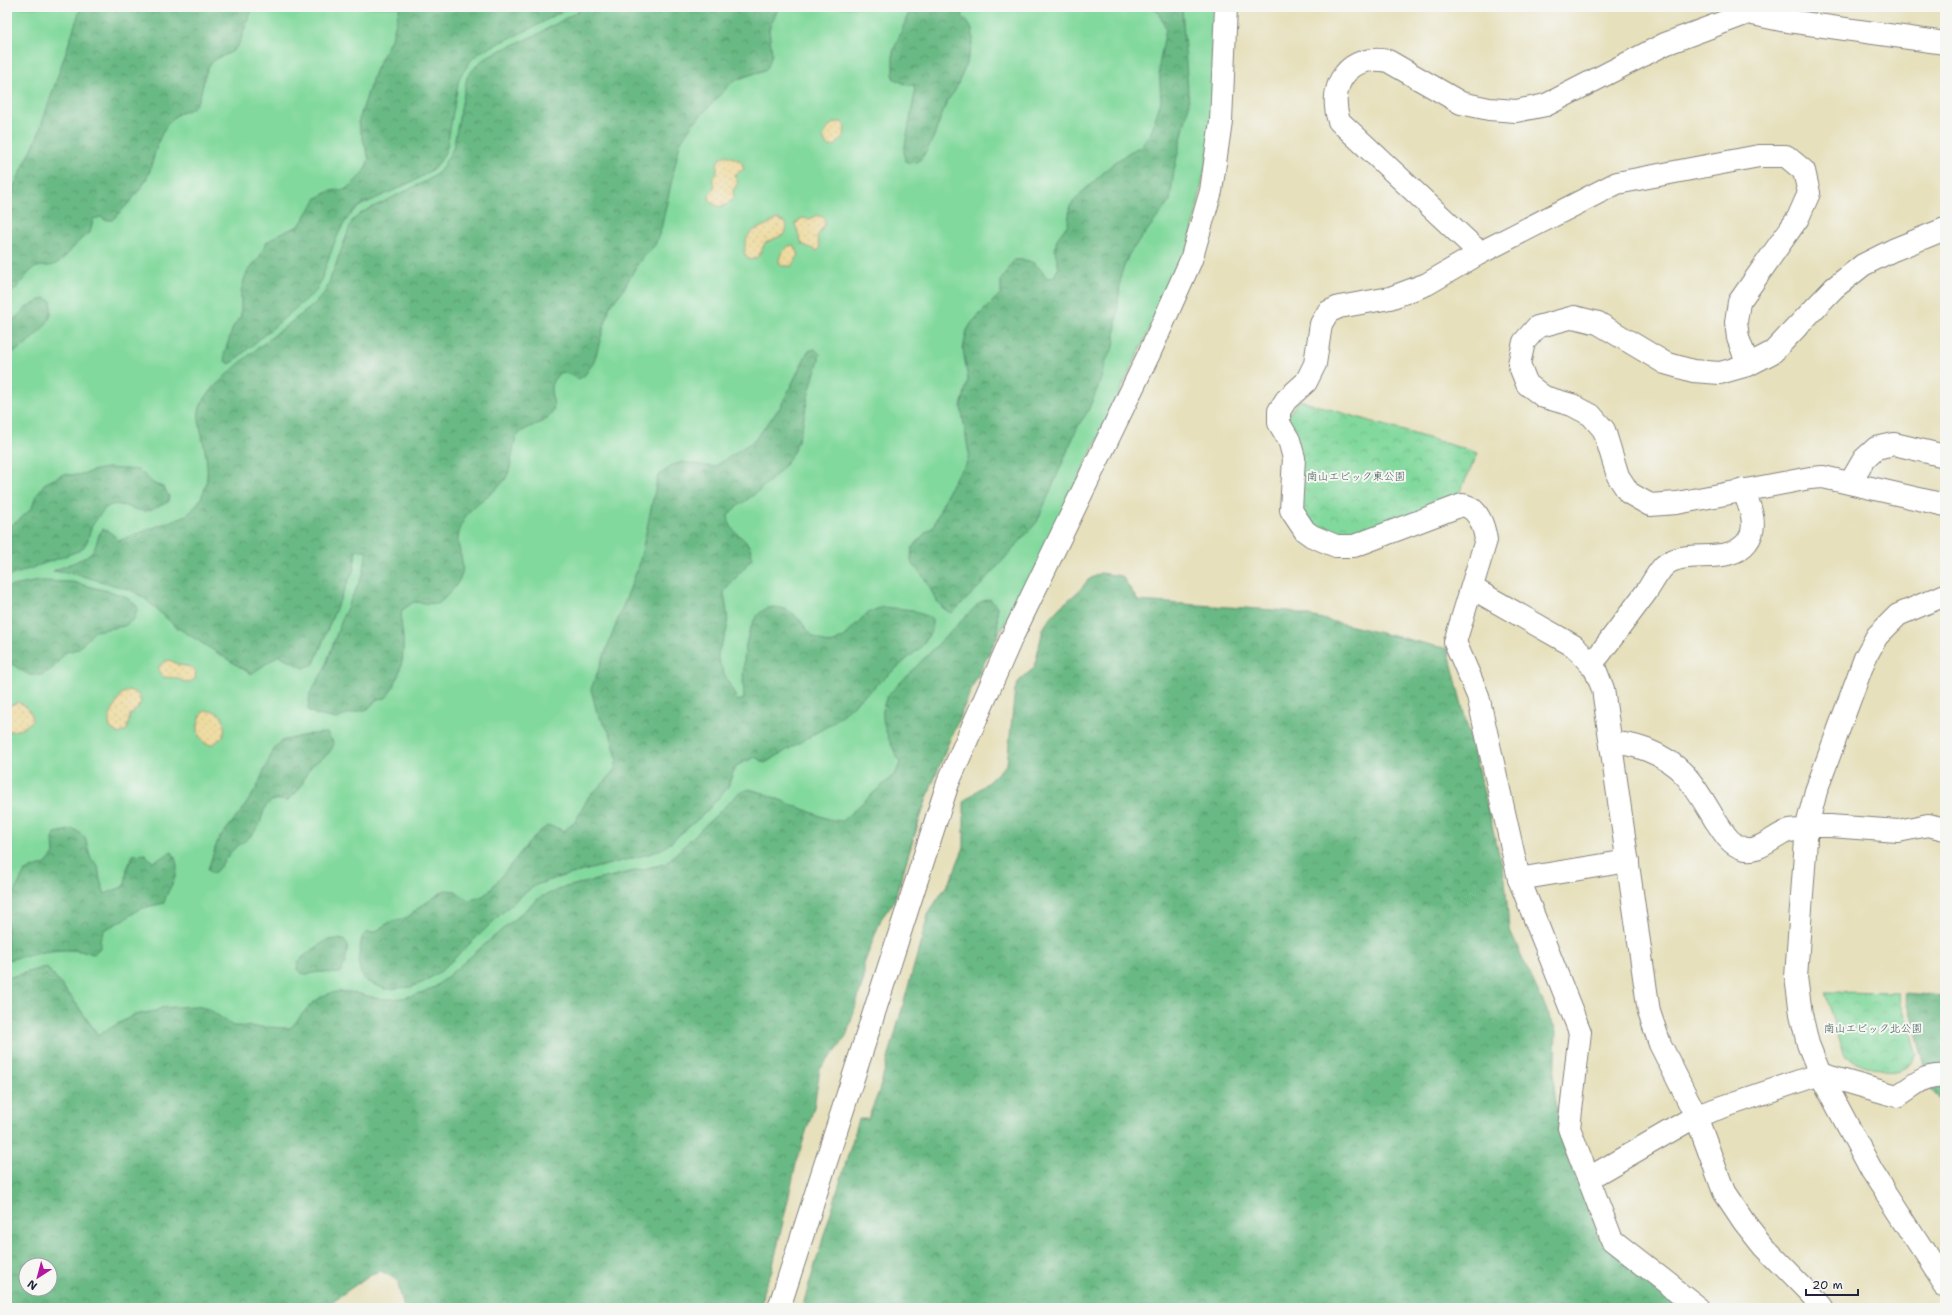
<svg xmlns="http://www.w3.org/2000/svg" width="1952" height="1315" viewBox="0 0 1952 1315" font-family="'Shantell Sans','Klee One',sans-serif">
  <defs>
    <pattern id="forest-crowns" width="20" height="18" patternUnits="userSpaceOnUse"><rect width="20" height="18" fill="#69b984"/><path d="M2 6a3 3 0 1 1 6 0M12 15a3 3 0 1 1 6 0" fill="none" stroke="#56966d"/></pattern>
    <pattern id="sand-dots" width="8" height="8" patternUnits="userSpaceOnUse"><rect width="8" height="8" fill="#eeda9e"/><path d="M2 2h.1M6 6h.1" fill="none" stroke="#ccbb89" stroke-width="1.8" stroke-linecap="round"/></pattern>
    <pattern id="park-crowns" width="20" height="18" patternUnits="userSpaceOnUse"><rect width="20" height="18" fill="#82d99d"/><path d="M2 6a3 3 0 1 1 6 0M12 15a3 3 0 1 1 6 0" fill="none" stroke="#70ba88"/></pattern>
  </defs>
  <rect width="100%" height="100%" fill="#f6f6f2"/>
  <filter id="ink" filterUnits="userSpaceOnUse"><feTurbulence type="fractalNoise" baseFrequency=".025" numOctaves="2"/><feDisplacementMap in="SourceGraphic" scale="8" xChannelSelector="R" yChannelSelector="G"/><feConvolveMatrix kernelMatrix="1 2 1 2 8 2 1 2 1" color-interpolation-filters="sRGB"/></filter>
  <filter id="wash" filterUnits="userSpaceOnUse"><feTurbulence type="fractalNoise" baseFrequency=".012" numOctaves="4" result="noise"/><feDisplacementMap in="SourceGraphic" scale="16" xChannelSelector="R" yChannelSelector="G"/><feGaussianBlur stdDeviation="0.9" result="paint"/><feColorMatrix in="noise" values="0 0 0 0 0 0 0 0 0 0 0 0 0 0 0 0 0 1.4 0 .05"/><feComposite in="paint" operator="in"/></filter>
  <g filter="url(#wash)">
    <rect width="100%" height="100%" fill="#e6e0bc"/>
    <path fill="#82d99d" stroke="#527e6c" d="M7,7H1216L1213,129L1189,247L1025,591C1016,605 1006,620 998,635C951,717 922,811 894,901L697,835L665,864L562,888L435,987L419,995L360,1041L134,1015L98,1035L72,998L46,967L7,978Z"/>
    <g fill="url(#forest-crowns)" stroke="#466e60" fill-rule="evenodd">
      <path d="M81,7H255C245,19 245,36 236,48C229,56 216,56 210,64C202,76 204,92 196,104C192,110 184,111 178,114C172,118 167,124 164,130C156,143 154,159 149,173C144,188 123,210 112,220H105L101,217L93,219L90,233C76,239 70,256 56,264C49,268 40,264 33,269C23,277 19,289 7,296V201L37,138Z"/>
      <path d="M400,7H569L536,26L480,52L472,59L459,78L447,147C445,153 442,160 437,165C421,181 381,195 360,206C334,225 330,264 316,291L230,364L225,361L224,355L233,327L241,316V291L245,277L249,269L259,258L266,243L279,234L299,226L317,198L330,191L347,189L363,173L369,159L358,123L375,71L392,37Z"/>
      <path d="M585,7H779L769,29L772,54L767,69L733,81L691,126L680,143L661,229L655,245L638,263L623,290L610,306L594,362L584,376L578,379L569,374L560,372C556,377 551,382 551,388C551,399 558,407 549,417C540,426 527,425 518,435C512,441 513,466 506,478C494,496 471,502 462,523C460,527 458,536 458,540C458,552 466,564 461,576C457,587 446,597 438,604L414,602L402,610C400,620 402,628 403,638C404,661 400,679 386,698L377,699L368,709L348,714L337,719L317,715L308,710L310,693L324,670L343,616L363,574L367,550H356L354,569L334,613L314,664L304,668L279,655L251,674L175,626L144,598L131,590L79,575L53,571C64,566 88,559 94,549C98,542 97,535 103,529C111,531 114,535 118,541L187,515C215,490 208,464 201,431C199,422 197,413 201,405C211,383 269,339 290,323C304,312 319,303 327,288L352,221L361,213L430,179L440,171L453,149L467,77L478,64L488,56L538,34Z"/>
      <path d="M911,7H966L962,16C968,23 973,27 973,37C974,45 959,84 954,92C952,95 949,98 947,102C938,122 934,145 918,162L909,163L905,161L904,151L915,93L914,85H907L893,78V52Z"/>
      <path d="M1151,7H1180L1182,9L1189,105L1174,170L1170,201L1129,254L1121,274L1114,347L1106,360L1100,382L1088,411L1078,426L1037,522L980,586L952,613C936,608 933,591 925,579C921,573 915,568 911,561L912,548L925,533L933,527L948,491L958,473L966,465L969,454L961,407L968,380L963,349L967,330L973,321L1001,293V280L1014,260C1033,259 1036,263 1047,278L1054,277L1059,267L1055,251L1057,239L1068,224L1070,206L1079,195L1114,163L1128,153L1141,146L1151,132L1161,101L1159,66L1166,28L1158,12Z"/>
      <path d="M45,298L51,301C51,307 52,312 50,317C46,328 18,353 7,355V326L27,307Z"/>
      <path d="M815,349L820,354C818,366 813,377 810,389C801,426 803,449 773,478C766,484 759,491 752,496C743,503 736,506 728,515C729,537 752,536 752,558L724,592C725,604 729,616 727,628C726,638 717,648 718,658C720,668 733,691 738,701L744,699C742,674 741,591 787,610C799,615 804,628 813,636C818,639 824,642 830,644L844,637L868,612L883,607L913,610L932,619V630L921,647L831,724L765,763L755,757L738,765L733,772L728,787L704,814L664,848L649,854L560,877L536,885L519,897L441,971L424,982L411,987L385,989L366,981L361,974L358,961L362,937L366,933L375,932L390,922L408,917L417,909L445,890L456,891L468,900C473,899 479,898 483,896C498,885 536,827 549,826C553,826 559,829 564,831L576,820L589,796L606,781L615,769L617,758L610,733L597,713L591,689L639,565L658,476L673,465L682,462L714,467L755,440L781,406L808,351Z"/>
      <path d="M108,468L139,470L154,484L163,487L169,496L168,502C161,504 152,511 145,511C132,511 115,497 104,510C100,514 94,522 91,528C88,536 89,542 81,550L7,577V527L18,521L32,508L35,498L44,484L64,474C81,478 91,469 108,468Z"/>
      <path d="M1100,573L1122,576L1138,601L1289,611L1448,649L1505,878L1509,929L1556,1030L1554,1088L1562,1143L1603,1243L1687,1308H802L859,1119H868L879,1091L929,912L951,879L964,847V801L988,782L1007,764L1015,689L1020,680L1034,668L1043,629L1050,618L1059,608L1080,590L1088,580Z"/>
      <path d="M39,581L72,582L112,592L125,596L138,607L134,619L124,626L95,631L78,649L66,652L52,669L42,675H29L7,661V587Z"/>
      <path d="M990,599L997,606L998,635L974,683L948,744L921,813L894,901L881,919L864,964V979L846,1037L836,1051L820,1069L814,1107L797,1160L772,1270L763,1291L761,1308H404L397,1280L381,1271L371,1274L323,1308H7V978L46,967L72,998L98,1035L134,1015L156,1011L161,1008L196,1006L209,1009L233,1026L291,1028C298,1020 305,1009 314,1002C342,981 359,998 388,999C404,999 420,994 435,987L539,898L562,888L665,864L738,794L749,789L760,792L828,819L842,821L896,773L900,763C892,745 876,720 886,699C887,695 891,692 894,689L980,602ZM26,1265H50V1289H26Z"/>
      <path d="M327,733L334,744C327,760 319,757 310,768C306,773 306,776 303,782C300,790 294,795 287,801C281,800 274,798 269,803C262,809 263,820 257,828C250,839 245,840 235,848C226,855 222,868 212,874L208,869L218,840L243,809L256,789L273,751L281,741L311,734Z"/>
      <path d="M74,829L85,837L91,859L98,865L100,880L105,894L125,886L127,869L133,855L145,854L153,862L172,852C185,874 169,883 164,903L139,909L127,918L104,930L100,939V948L94,954C63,945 38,953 7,960V907L25,871L46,864L54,854L53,839L55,833Z"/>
      <path d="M337,939L344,940L348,946L345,964L340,973C333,974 327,972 321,972C312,972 303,978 297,969L298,962L304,956L327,940Z"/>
      <path d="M1905,993L1945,996V1105L1932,1091Z"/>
    </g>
    <g fill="url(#sand-dots)" stroke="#887e6c">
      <path d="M842,122L845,126L844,136L835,146H827L823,138C827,129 830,121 842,122Z"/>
      <path d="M726,155L741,161L744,169L734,175L738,183L733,190L734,197L728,204L719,207L710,202L709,196L715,186L712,179C713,177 715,176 716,174C720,166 712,162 726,155Z"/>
      <path d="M817,215L824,218L825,224L817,237L820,248L817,251L802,244L795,224L802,218L810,219Z"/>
      <path d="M778,219L784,222L787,226L785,234L765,243L758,257L751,260L747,257L744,252C747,232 749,232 766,225C771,223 774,220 778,219Z"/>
      <path d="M791,245L795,246L799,255L792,266H782L779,263C779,254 784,248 791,245Z"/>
      <path d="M167,660C173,660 175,664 180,665C187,667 190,665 196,671L195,679L188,683L175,678L163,677L159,672V666Z"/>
      <path d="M129,690L138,694L141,702L137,709L130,715L127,730L119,734L111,729C104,718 117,705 121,694Z"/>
      <path d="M18,702C27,706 32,711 32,721L22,729L7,732V707Z"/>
      <path d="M204,711C223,709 227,722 223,737L212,745L206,744C195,737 196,721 204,711Z"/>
    </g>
    <g fill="url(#park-crowns)" stroke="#527e6c">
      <path d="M1299,400L1478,453L1457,498L1346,538L1316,529L1298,507L1284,421Z"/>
      <path d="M1825,992L1898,993L1917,1055C1899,1085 1870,1067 1845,1057Z"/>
    </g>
  </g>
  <g filter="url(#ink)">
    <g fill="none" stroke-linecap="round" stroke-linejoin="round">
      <defs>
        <g id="minor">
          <path d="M1945,229L1893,250L1863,265L1834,288L1773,352L1748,365L1720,373L1693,371L1665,363L1598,323L1574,317L1537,327L1524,342L1519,364L1527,384L1544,397L1572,405L1591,415L1604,430L1618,476L1629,493L1650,505L1677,503L1810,478L1823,477L1945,505"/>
          <path d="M1480,253L1339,121C1327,85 1349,53 1388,61L1461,103L1489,109L1516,111L1546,105L1665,44L1748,13L1781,20L1945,43"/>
          <path d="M1850,483L1864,459L1876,448L1894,444L1945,456"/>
          <path d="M1472,588L1574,646L1595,669L1603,689L1649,1012L1660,1044L1696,1116L1724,1192L1744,1222L1763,1246L1808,1292L1822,1308"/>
          <path d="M1945,595L1898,615L1877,636L1865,658L1816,791L1807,826L1796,977L1801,1014L1808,1044L1820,1074L1872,1171L1945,1284"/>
          <path d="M1590,663L1599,655C1615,634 1631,612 1647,591C1652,583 1658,572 1664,566C1684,547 1728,567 1747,542C1759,527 1750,506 1743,490"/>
          <path d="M1612,743C1625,743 1634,745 1647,750C1685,765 1695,787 1715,820C1723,831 1729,844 1742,848C1757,854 1773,837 1786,832C1793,829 1800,830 1807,832"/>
          <path d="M1807,826H1830L1898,831L1928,825L1945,829"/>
          <path d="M1519,879L1628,861"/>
          <path d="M1589,1178L1696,1116L1820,1074L1897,1096C1915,1086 1922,1074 1945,1076"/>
          <path d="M779,1308L948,783L1011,639L1149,354L1191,260L1211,191L1221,121L1226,7"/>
          <path d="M1699,1308L1612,1240L1569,1128L1580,1032L1519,879L1478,696L1455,642L1486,540C1484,526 1478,507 1462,505L1354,546H1336L1312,536L1305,531L1291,510L1294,458L1289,440L1279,423V411L1286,400L1306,382L1315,364L1321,324L1328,312L1339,307L1390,298L1427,284L1480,253L1617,183L1759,156H1786L1804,171L1809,193L1798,218L1739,302L1736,322L1738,338L1748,365"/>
        </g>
      </defs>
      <use href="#minor" stroke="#84817c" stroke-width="24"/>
      <use href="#minor" stroke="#fff" stroke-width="22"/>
    </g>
  </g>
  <g text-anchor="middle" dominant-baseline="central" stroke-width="4" stroke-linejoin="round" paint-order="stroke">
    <g font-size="11" fill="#3f5958" stroke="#f6f6f2">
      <text x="1356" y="476">南山エピック東公園</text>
      <text x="1873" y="1028">南山エピック北公園</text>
    </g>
  </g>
  <rect width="1952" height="1315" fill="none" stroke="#f6f6f2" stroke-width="24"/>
  <g transform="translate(38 1277) rotate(216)"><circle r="19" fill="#f6f6f2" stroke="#a1a1a9"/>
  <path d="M0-3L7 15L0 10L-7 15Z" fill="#b5179e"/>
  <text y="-6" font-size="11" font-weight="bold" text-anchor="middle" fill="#22223b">N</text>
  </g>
  <path d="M1806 1289v6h52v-6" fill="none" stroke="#22223b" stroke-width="2"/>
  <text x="1812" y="1289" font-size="12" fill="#22223b" stroke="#f6f6f2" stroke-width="3" paint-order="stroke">20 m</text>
</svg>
